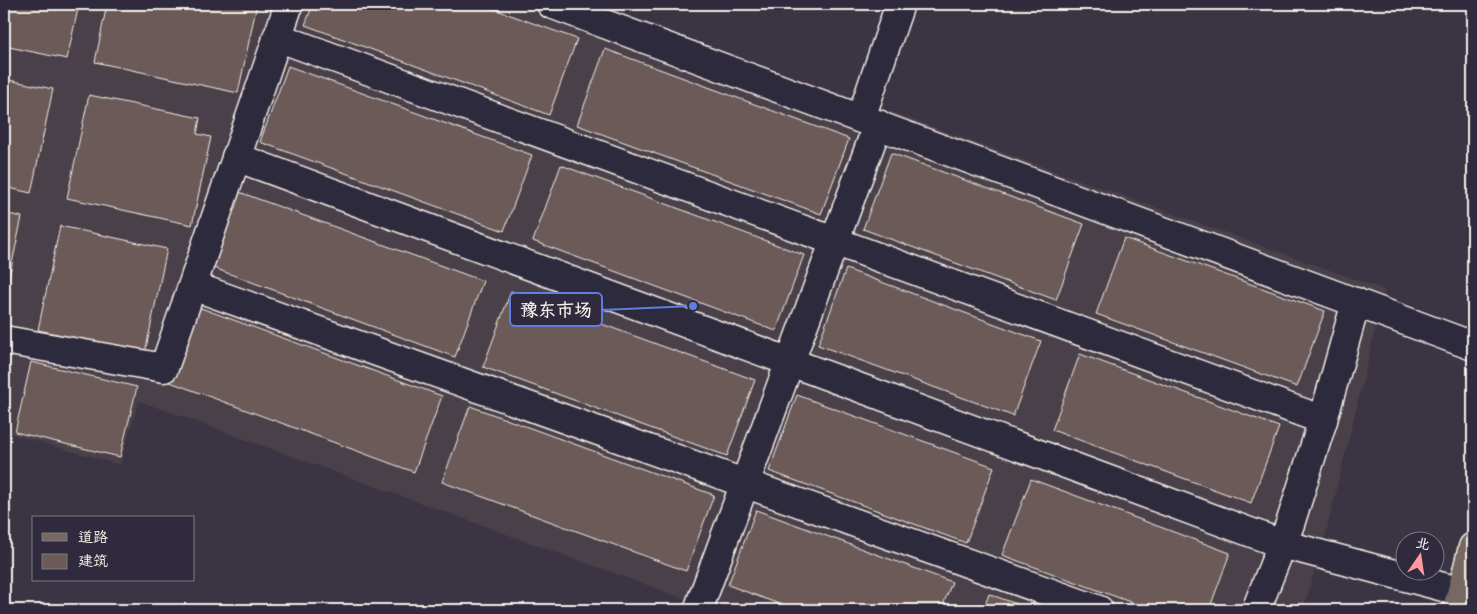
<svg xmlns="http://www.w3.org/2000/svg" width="1477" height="614" viewBox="0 0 1477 614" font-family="Dekko,'LXGW WenKai TC',sans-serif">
  <rect width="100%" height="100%" fill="#3b3443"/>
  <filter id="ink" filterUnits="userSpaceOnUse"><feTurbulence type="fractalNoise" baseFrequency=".02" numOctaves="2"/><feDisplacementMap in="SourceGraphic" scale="10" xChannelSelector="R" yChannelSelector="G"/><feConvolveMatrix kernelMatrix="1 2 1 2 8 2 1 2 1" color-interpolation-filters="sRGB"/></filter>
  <g filter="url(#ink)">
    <path fill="#4a3f4a" d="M4,4H592L1385,290L1326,533L1303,610H682L685,599L139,401L120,465L4,432Z"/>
    <g fill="#6c5a59" stroke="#f4f1e8">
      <path d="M4,4H79L67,59L4,46Z"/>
      <path d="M107,4H257L238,93L95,62Z"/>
      <path d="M313,4H480L577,39L549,115L305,25Z"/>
      <path d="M605,49L849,139L821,214L577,125Z"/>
      <path d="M288,66L532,155L504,231L260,142Z"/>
      <path d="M4,79L53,89L31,193L4,187Z"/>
      <path d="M89,95L200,118L197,134L211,137L192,225L67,198Z"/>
      <path d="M891,153L1084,224L1056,300L863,229Z"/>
      <path d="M561,165L804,255L776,331L533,241Z"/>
      <path d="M239,192L483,281L455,357L211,267Z"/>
      <path d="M4,213L22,217L4,301Z"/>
      <path d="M60,226L167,249L145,353L38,330Z"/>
      <path d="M1124,238L1325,311L1297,387L1096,314Z"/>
      <path d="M846,269L1041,341L1013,416L818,345Z"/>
      <path d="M511,291L755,380L727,456L483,367Z"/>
      <path d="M198,307L442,396L414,472L170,382Z"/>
      <path d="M1080,354L1279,427L1251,503L1052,430Z"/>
      <path d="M31,362L137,387L120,457L15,432Z"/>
      <path d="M797,395L994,467L966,543L769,471Z"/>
      <path d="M470,406L714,495L686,571L442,482Z"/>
      <path d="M1031,479L1230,553L1209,610H1152L1002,555Z"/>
      <path d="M756,510L952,582L941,610H795L728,585Z"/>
      <path d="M989,594L1033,610H983Z"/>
    </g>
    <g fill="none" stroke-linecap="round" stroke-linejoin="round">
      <defs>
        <g id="minor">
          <path d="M551,4L1473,346"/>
          <path d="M277,37L1323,420"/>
          <path d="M861,118L900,4"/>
          <path d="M236,157L1282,544L1462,592"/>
          <path d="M193,286L1099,610"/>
          <path d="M4,340L164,368L289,4"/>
          <path d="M698,610L878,124"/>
          <path d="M1256,610L1290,524L1323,420L1356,302"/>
        </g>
        <path id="major" d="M1457,610L1473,547"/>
      </defs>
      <use href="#minor" stroke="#f4f1e8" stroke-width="31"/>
      <use href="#major" stroke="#f4f1e8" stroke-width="31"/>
      <use href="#minor" stroke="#2f2a3d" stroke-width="28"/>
      <use href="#major" stroke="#776864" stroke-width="28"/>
    </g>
  </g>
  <path fill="none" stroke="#5e7fdd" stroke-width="2" d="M693 306L602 310"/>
  <circle fill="#5e7fdd" stroke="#2f2a3d" stroke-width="2" cx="693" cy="306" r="5"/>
  <rect fill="#2f2a3d" stroke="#5e7fdd" stroke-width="2" x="510" y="293" width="92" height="33" rx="5"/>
  <g font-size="18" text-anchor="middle" font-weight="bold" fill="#f4f1e8">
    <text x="556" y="316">豫东市场</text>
  </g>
  <rect width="1477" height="614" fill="none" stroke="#2f2a3d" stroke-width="20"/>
  <rect x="10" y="10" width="1457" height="594" fill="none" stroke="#f4f1e8" stroke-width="2" filter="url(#ink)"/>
  <rect x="32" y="516" width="162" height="65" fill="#2f2a3d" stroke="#7e7a81"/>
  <rect x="42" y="533" width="25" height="8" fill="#776864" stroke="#7e7a81"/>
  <text x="78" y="542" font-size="15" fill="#f4f1e8">道路</text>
  <rect x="42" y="554" width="25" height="15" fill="#6c5a59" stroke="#7e7a81"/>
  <text x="78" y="566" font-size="15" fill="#f4f1e8">建筑</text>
  <g transform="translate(1420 556) rotate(13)"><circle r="24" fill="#2f2a3d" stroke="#7e7a81"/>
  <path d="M0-4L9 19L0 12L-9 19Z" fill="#ff9aa2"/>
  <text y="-8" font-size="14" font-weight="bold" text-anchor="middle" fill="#f4f1e8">北</text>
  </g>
</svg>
